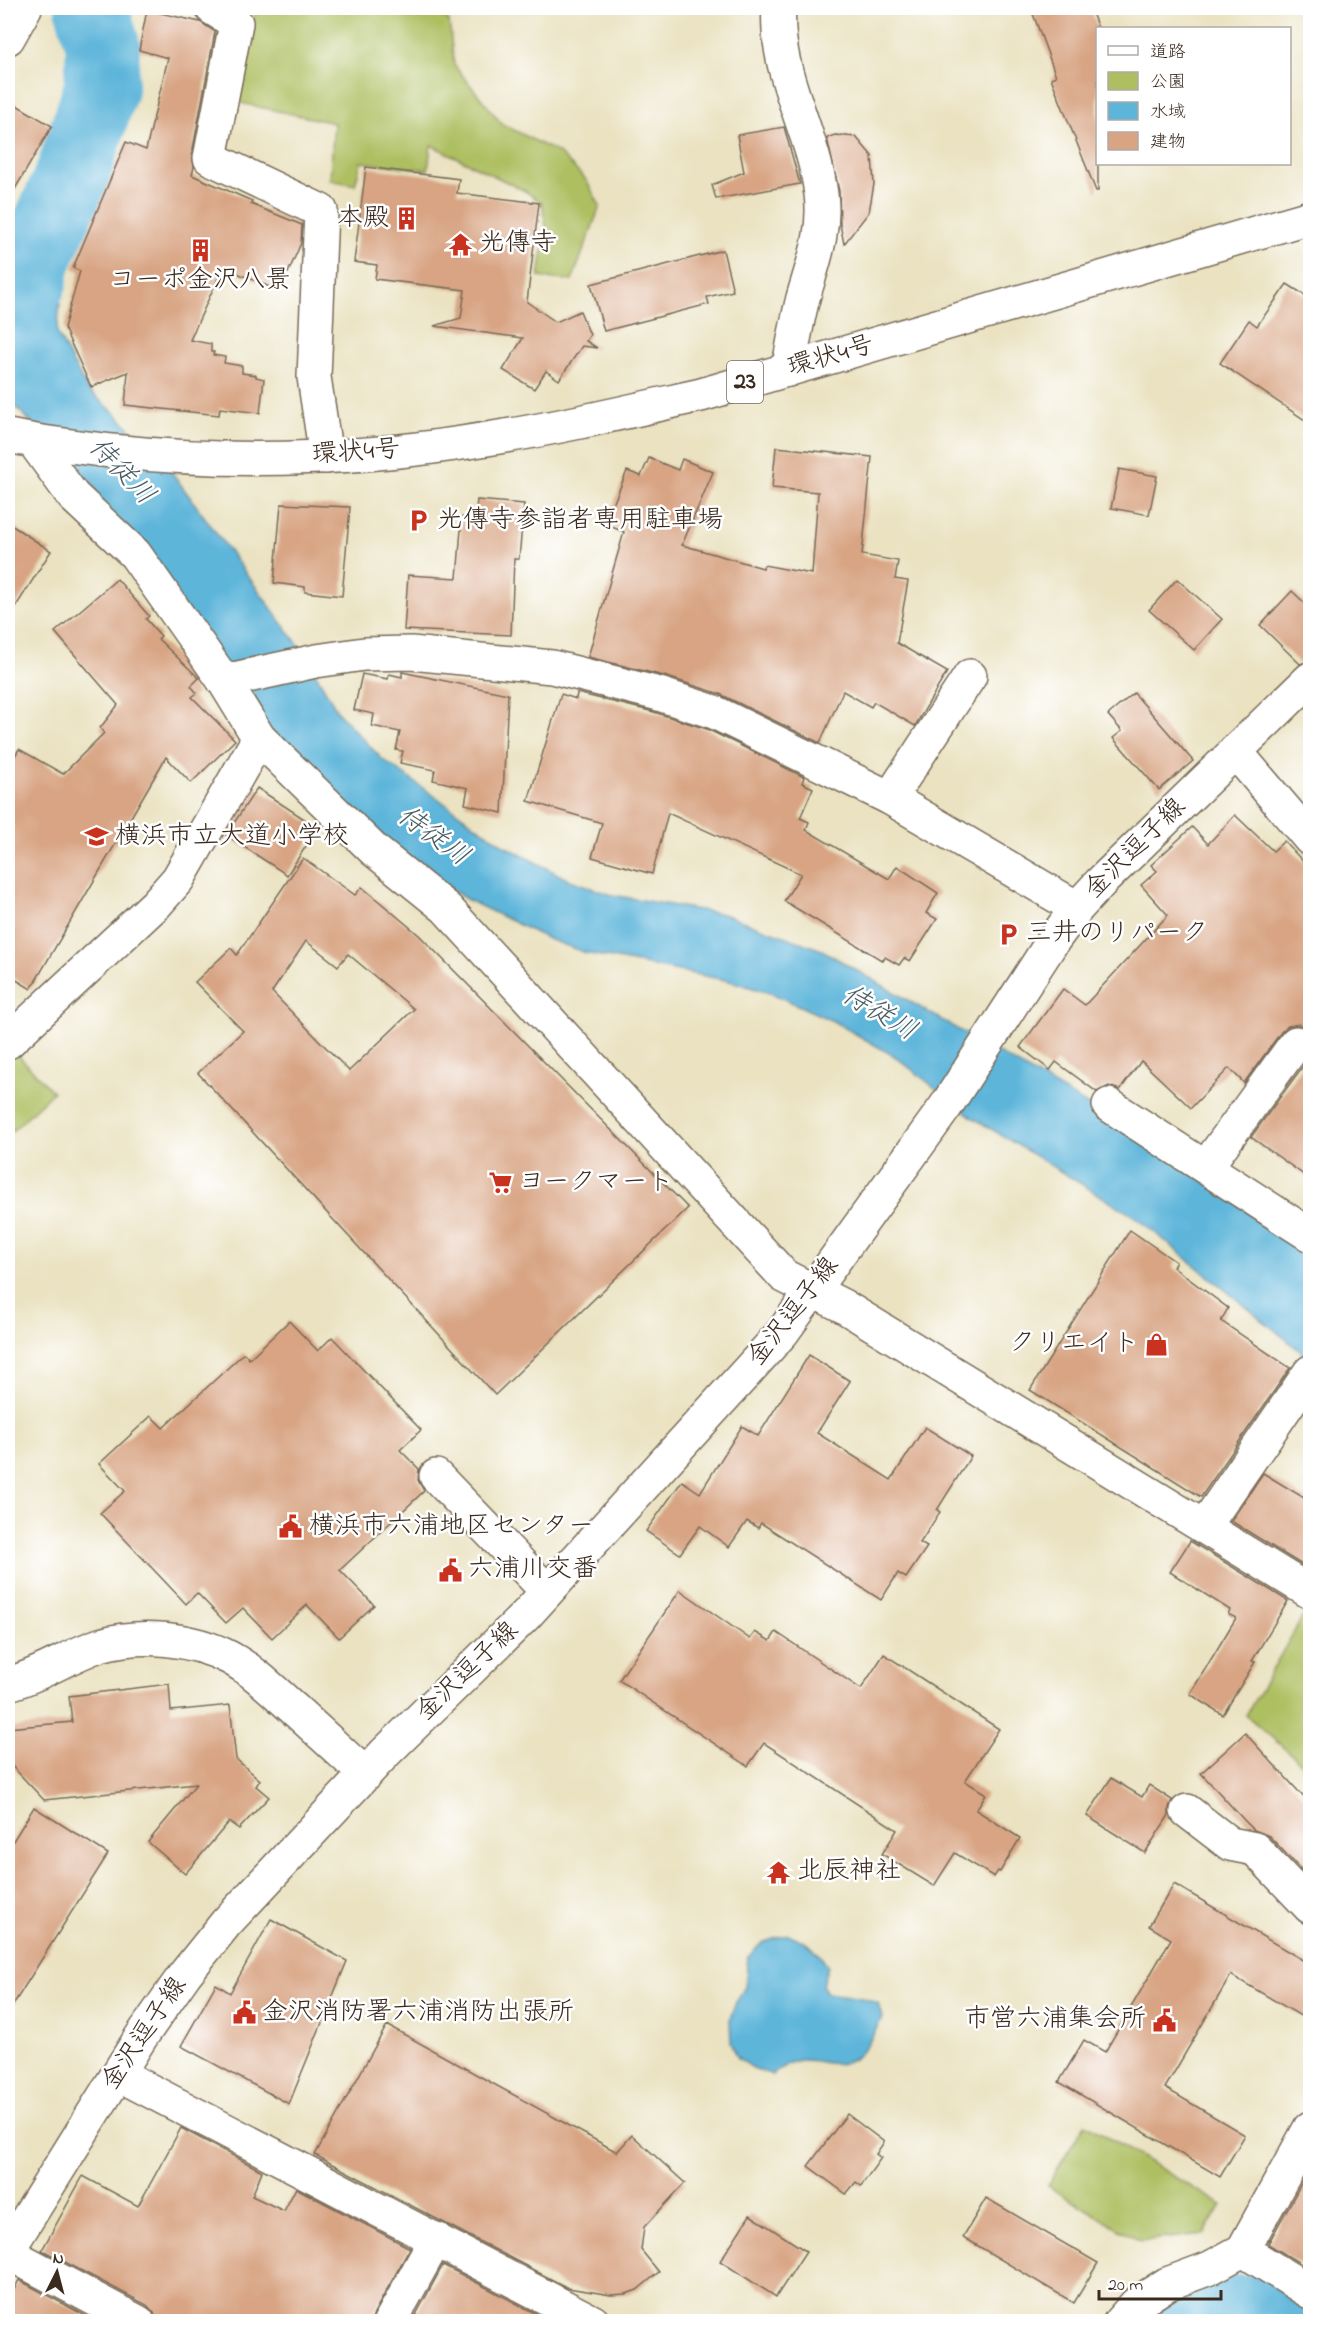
<svg xmlns="http://www.w3.org/2000/svg" width="1318" height="2329" viewBox="0 0 1318 2329" font-family="'Indie Flower','Klee One',sans-serif">
  <rect width="100%" height="100%" fill="#fff"/>
  <filter id="ink" filterUnits="userSpaceOnUse"><feTurbulence type="fractalNoise" baseFrequency=".0167" numOctaves="2"/><feDisplacementMap in="SourceGraphic" scale="12" xChannelSelector="R" yChannelSelector="G"/><feConvolveMatrix kernelMatrix="1 2 1 2 8 2 1 2 1" color-interpolation-filters="sRGB"/></filter>
  <filter id="wash" filterUnits="userSpaceOnUse"><feTurbulence type="fractalNoise" baseFrequency=".008" numOctaves="4" result="noise"/><feDisplacementMap in="SourceGraphic" scale="24" xChannelSelector="R" yChannelSelector="G"/><feGaussianBlur stdDeviation="1.35" result="paint"/><feColorMatrix in="noise" values="0 0 0 0 0 0 0 0 0 0 0 0 0 0 0 0 0 1.4 0 .05"/><feComposite in="paint" operator="in"/></filter>
  <g filter="url(#wash)">
    <rect width="100%" height="100%" fill="#eae2c1"/>
    <g fill="#aebf62" stroke="#747440" stroke-width="1.5">
      <path d="M258,8H434L449,21L454,65L502,124L559,153L586,180L600,206L572,281L539,277L546,227L542,203L525,191L431,145L428,170L361,162L355,185L330,180L334,123L236,102L250,26Z"/>
      <path d="M16,1053L53,1092L8,1135V1062Z"/>
      <path d="M1309,1606L1310,1607V1776L1301,1763L1246,1715Z"/>
      <path d="M1085,2124L1222,2205L1204,2234L1140,2241L1047,2186Z"/>
    </g>
    <g fill="#5db5da" stroke="#4c707c" stroke-width="1.5">
      <path d="M38,175L96,202L62,283L57,333L87,389L117,415L170,470L302,650L339,714L382,759L505,846L567,879L612,895L723,914L822,950L1253,1202L1310,1245V1359L1137,1218L973,1118L896,1057L833,1021L773,994L730,981L586,953L548,939L466,899L399,855L277,746L101,506L94,486L13,404L8,391V245Z"/>
      <path d="M788,1934C807,1942 817,1949 828,1966L822,1985L827,1993L863,1998L878,2003L882,2018C876,2028 871,2041 863,2050C843,2074 825,2059 801,2060C789,2061 782,2067 773,2075L753,2068L738,2058L731,2043L730,2019L735,2004L745,1987L748,1957L762,1943Z"/>
    </g>
    <g fill="none" stroke-linecap="round" stroke-linejoin="round">
      <g stroke="#5db5da" stroke-width="74">
        <path d="M30,281L34,260L73,173L101,88L103,46L92,8"/>
        <path d="M1189,2322C1223,2311 1248,2304 1282,2322"/>
      </g>
    </g>
    <g id="blocks">
      <g fill="#d8a483" fill-rule="evenodd">
        <path d="M1052,8H1090L1098,28V191H1096L1051,78L1056,76L1033,14Z"/>
        <path d="M147,10L200,22L215,32L192,154L194,167L192,175L252,201L251,204L302,225L301,243L288,273L280,269L272,288L223,267L190,340L211,344V352H214L213,355L225,357L224,363L242,366V373L256,375V377L264,379L260,413L220,408L219,415L125,405L128,372L91,387L64,328L80,271L73,268L126,142L146,150L168,58L139,50Z"/>
        <path d="M8,100L52,126L8,201Z"/>
        <path d="M784,127L800,184L716,199L712,185L744,172L737,135Z"/>
        <path d="M835,135L856,137L872,156L874,184L869,212L844,244L840,224L839,191L827,138Z"/>
        <path d="M366,167L459,179L457,193L539,203L527,302L556,322L580,311L590,335L586,341L597,348L582,346L559,380L546,371L534,389L503,370L523,338L434,326L461,318L465,290L375,279L377,265L354,262Z"/>
        <path d="M723,250L733,291L707,297L709,304L604,331L591,284Z"/>
        <path d="M1287,284L1311,299V424L1220,363L1249,320L1257,326Z"/>
        <path d="M776,447L872,457L862,555L898,561L895,579L908,581L897,643L947,672L915,726L874,702L871,707L843,691L820,743L720,694L664,676L588,657L624,532L605,524L627,471L641,476L649,458L678,470L682,459L713,472L682,545L763,568L764,565L812,574L818,492L772,488Z"/>
        <path d="M1119,469L1157,476L1149,515L1111,508Z"/>
        <path d="M477,500L524,504L519,559H514L511,635L404,630L408,575L457,578L462,517L475,518Z"/>
        <path d="M281,504L350,507L342,596L305,592V587L274,583Z"/>
        <path d="M8,523L51,551L8,619Z"/>
        <path d="M117,579L149,616L146,619L161,636L158,639L199,678L191,686L197,693L192,697L235,740L191,783L166,757L31,989L8,975V768L19,749L63,774L104,733L100,728L118,705L55,632Z"/>
        <path d="M1177,579L1222,619L1194,650L1149,610Z"/>
        <path d="M1292,591L1311,609V661L1300,664L1260,625Z"/>
        <path d="M402,672L508,694L502,813L465,804L468,788L433,780L435,770L400,763L403,751L396,750L400,732L372,726L374,714L354,710L362,674L388,679L389,674L402,677Z"/>
        <path d="M577,693L654,712L707,729L804,777L802,783L813,788L800,818L809,822L806,830L889,879L897,866L938,893L926,913L937,919L910,961L904,958L899,965L885,957L883,961L784,901L801,874L668,813L652,874L592,857L602,823L528,801L561,694L576,699Z"/>
        <path d="M1134,693L1193,761L1159,790L1113,738L1122,731L1108,715Z"/>
        <path d="M257,788L318,828L287,875L226,835Z"/>
        <path d="M1235,815L1273,851L1284,841L1311,870V1032L1306,1028L1299,1024L1288,1026L1281,1032L1244,1083L1229,1068L1191,1108L1141,1061L1120,1090L1109,1086L1097,1092L1056,1062L1050,1070L1020,1047L1063,989L1085,1005L1168,915L1141,885L1157,871L1151,865L1192,827L1208,844Z"/>
        <path d="M303,858L355,895L362,887L419,935L688,1208L495,1395L198,1073L243,1031L195,982L231,948L237,955ZM306,941L338,966L348,954L414,1009L349,1071L272,992Z"/>
        <path d="M1311,1055V1180L1251,1137Z"/>
        <path d="M1130,1230L1176,1262L1173,1267L1228,1308L1221,1321L1290,1368L1201,1497L1030,1390Z"/>
        <path d="M289,1321L318,1351L332,1337L421,1430L400,1450L419,1469L418,1480L424,1491L340,1570L374,1605L339,1638L307,1605L272,1638L243,1608L226,1623L197,1593L186,1604L100,1513L125,1491L99,1464L151,1416L163,1428L244,1353L249,1359Z"/>
        <path d="M809,1355L850,1381L817,1433L891,1480L925,1427L971,1456L937,1510L940,1512L920,1543L927,1547L906,1578L898,1573L881,1600L761,1523L758,1528L747,1521L729,1547L700,1526L680,1554L646,1531L682,1481L700,1493L742,1426L758,1436Z"/>
        <path d="M1263,1473L1311,1502V1563L1307,1568L1231,1521Z"/>
        <path d="M1190,1541L1288,1601L1252,1661L1255,1662L1223,1715L1190,1694L1236,1618L1228,1614L1230,1610L1170,1572Z"/>
        <path d="M680,1590L750,1639L755,1632L770,1641L776,1632L861,1689L884,1654L999,1729L965,1781L986,1794L976,1810L1020,1838L1000,1872L998,1871L994,1877L955,1853L934,1886L882,1854L897,1830L764,1743L748,1766L619,1680Z"/>
        <path d="M169,1684L171,1711L230,1705L236,1759L260,1780L256,1786L269,1797L239,1829L229,1822L185,1874L148,1842L196,1784L44,1800L9,1763L8,1728L72,1722L69,1696Z"/>
        <path d="M1245,1733L1311,1805V1880L1269,1836L1254,1830L1244,1820L1201,1773Z"/>
        <path d="M1111,1778L1142,1797L1149,1785L1172,1800L1169,1808V1815L1145,1853L1087,1816Z"/>
        <path d="M34,1807L108,1854L8,2013V1849Z"/>
        <path d="M1174,1884L1311,1965V2022L1231,1975L1165,2088L1245,2135L1220,2177L1059,2082L1084,2040L1105,2052L1171,1939L1149,1926Z"/>
        <path d="M271,1919L347,1961L289,2104L181,2046L216,1984L230,1993Z"/>
        <path d="M387,2025L617,2152L632,2135L685,2183L644,2227L641,2250L659,2272L637,2290L626,2294L611,2295L568,2288L315,2155Z"/>
        <path d="M847,2114L884,2142L876,2154L881,2158L861,2186L856,2182L846,2194L808,2166Z"/>
        <path d="M181,2128L262,2171L252,2196L284,2211L296,2188L410,2248L374,2313L371,2322H157L154,2313L147,2305L42,2250L83,2176L138,2206Z"/>
        <path d="M1311,2166V2270L1268,2244Z"/>
        <path d="M986,2198L1098,2263L1074,2303L963,2237Z"/>
        <path d="M750,2215L806,2251L776,2297L720,2261Z"/>
        <path d="M443,2265L550,2321V2322H412Z"/>
        <path d="M19,2280L97,2322H8V2301Z"/>
      </g>
    </g>
  </g>
  <g filter="url(#ink)">
    <use href="#blocks" fill-opacity="0" stroke="#786a57" stroke-width="1.5"/>
    <g fill="none" stroke-linecap="round" stroke-linejoin="round">
      <defs>
        <g id="minor">
          <path d="M212,8L236,23L210,158L321,211L314,377L326,457"/>
          <path d="M779,8C774,73 813,130 821,194C826,232 813,263 803,298C797,321 793,346 788,370"/>
          <path d="M8,38L25,8"/>
          <path d="M33,441L73,496L135,554L224,681L259,738L374,850L446,908L784,1276L843,1306L1310,1592"/>
          <path d="M224,681L316,661L364,654L411,653L552,667L659,694L714,712L890,798L1077,908"/>
          <path d="M1235,751L1310,839"/>
          <path d="M890,798L970,676"/>
          <path d="M8,1042L156,904L178,879L259,738"/>
          <path d="M1109,1105L1310,1235"/>
          <path d="M1206,1167L1296,1043"/>
          <path d="M436,1476L547,1591"/>
          <path d="M1204,1527L1310,1372"/>
          <path d="M8,1684C42,1675 67,1656 100,1645C141,1633 192,1638 230,1658C254,1671 274,1691 294,1709C318,1731 342,1753 365,1774"/>
          <path d="M1187,1811L1230,1844L1255,1849L1310,1907"/>
          <path d="M118,2074L593,2322"/>
          <path d="M1243,2250L1310,2292"/>
          <path d="M8,2253L138,2322"/>
          <path d="M390,2322L436,2239"/>
          <path d="M1120,2322L1136,2304L1167,2284L1210,2268L1243,2250L1310,2128"/>
        </g>
        <g id="major">
          <path d="M8,436C42,443 76,447 111,451C236,464 363,460 487,439C559,428 630,411 701,395L1310,217"/>
          <path d="M8,2250L141,2037L185,1974L226,1923L385,1753L526,1615L782,1333L946,1106L1052,942L1077,908L1101,882L1310,679"/>
        </g>
      </defs>
      <use href="#minor" stroke="#786a57" stroke-width="36"/>
      <use href="#major" stroke="#786a57" stroke-width="36"/>
      <use href="#minor" stroke="#fff" stroke-width="33"/>
      <use href="#major" stroke="#fff" stroke-width="33"/>
    </g>
  </g>
  <defs>
    <symbol id="building-bare" viewBox="-9 -9 18 18"><path d="M-4-6H4V6H1V3H-1V6H-4ZM-2.5-4.3h1.7v1.8h-1.7ZM.8-4.3h1.7v1.8H.8ZM-2.5-1h1.7V.8h-1.7ZM.8-1h1.7V.8H.8Z" fill="#c8321e" stroke="#fff" stroke-width="2.5" paint-order="stroke"/></symbol>
    <symbol id="temple-bare" viewBox="-9 -9 18 18"><path d="M0-6L5-2H3V0L6.5 2.5H4V6H1.5V3h-3V6H-4V2.5H-6.5L-3 0V-2H-5Z" fill="#c8321e" stroke="#fff" stroke-width="2.5" paint-order="stroke"/></symbol>
    <symbol id="parking-bare" viewBox="-9 -9 18 18"><path d="M-3.5-5.5H1a3.5 3.5 0 0 1 0 7H-1V5.5H-3.5ZM-1-3.4V-.6H.8a1.4 1.4 0 0 0 0-2.8Z" fill="#c8321e" stroke="#fff" stroke-width="2.5" paint-order="stroke"/></symbol>
    <symbol id="school-bare" viewBox="-9 -9 18 18"><path d="M0-5L7-2L0 1L-7-2ZM-4 1L0 2.5L4 1V4Q0 6-4 4Z" fill="#c8321e" stroke="#fff" stroke-width="2.5" paint-order="stroke"/></symbol>
    <symbol id="supermarket-bare" viewBox="-9 -9 18 18"><path d="M-6-5.5h2.5l.6 2H6L4.5 2H-2.5L-4.4-4H-6ZM-1.5 3.2a1.3 1.3 0 1 0 .1 0ZM3 3.2a1.3 1.3 0 1 0 .1 0Z" fill="#c8321e" stroke="#fff" stroke-width="2.5" paint-order="stroke"/></symbol>
    <symbol id="shop-bare" viewBox="-9 -9 18 18"><path d="M-5-2.5h2.3a2.7 3.5 0 0 1 5.4 0H5L5.5 6h-11ZM-1.5-2.5h3a1.5 2.3 0 0 0-3 0Z" fill="#c8321e" stroke="#fff" stroke-width="2.5" paint-order="stroke"/></symbol>
    <symbol id="civic-bare" viewBox="-9 -9 18 18"><path d="M-.6-6.5H3V-4.5H.6V-3L4-1V1h2V6H-6V1h2V-1L-.6-3ZM-1.2 2.5V6h2.4V2.5Z" fill="#c8321e" stroke="#fff" stroke-width="2.5" paint-order="stroke"/></symbol>
  </defs>
  <g fill-rule="evenodd">
    <use href="#building-bare" x="390" y="202" width="33" height="33"/>
    <use href="#temple-bare" x="444" y="228" width="33" height="33"/>
    <use href="#building-bare" x="184" y="234" width="33" height="33"/>
    <use href="#parking-bare" x="402" y="504" width="33" height="33"/>
    <use href="#school-bare" x="80" y="820" width="33" height="33"/>
    <use href="#parking-bare" x="992" y="918" width="33" height="33"/>
    <use href="#supermarket-bare" x="484" y="1166" width="33" height="33"/>
    <use href="#shop-bare" x="1140" y="1328" width="33" height="33"/>
    <use href="#civic-bare" x="274" y="1510" width="33" height="33"/>
    <use href="#civic-bare" x="434" y="1554" width="33" height="33"/>
    <use href="#temple-bare" x="762" y="1856" width="33" height="33"/>
    <use href="#civic-bare" x="228" y="1996" width="33" height="33"/>
    <use href="#civic-bare" x="1148" y="2004" width="33" height="33"/>
  </g>
  <g text-anchor="middle" dominant-baseline="central" stroke-width="5" stroke-linejoin="round" paint-order="stroke">
    <rect fill="#fff" stroke="#766a62" stroke-width="1.5" x="727" y="361" width="36" height="42" rx="4.5"/>
    <g font-size="24" font-weight="bold" fill="#3b2a1e">
      <text x="745" y="382">23</text>
    </g>
    <g font-size="26" fill="#3b2a1e" stroke="#fff" text-anchor="start">
      <text x="389" y="219" text-anchor="end">本殿</text>
      <text x="479" y="244">光傳寺</text>
      <text x="200" y="281" text-anchor="middle">コーポ金沢八景</text>
      <text x="437" y="521">光傳寺参詣者専用駐車場</text>
      <text x="115" y="837">横浜市立大道小学校</text>
      <text x="1026" y="934">三井のリパーク</text>
      <text x="519" y="1183">ヨークマート</text>
      <text x="1139" y="1344" text-anchor="end">クリエイト</text>
      <text x="309" y="1527">横浜市六浦地区センター</text>
      <text x="468" y="1570">六浦川交番</text>
      <text x="797" y="1872">北辰神社</text>
      <text x="262" y="2013">金沢消防署六浦消防出張所</text>
      <text x="1146" y="2020" text-anchor="end">市営六浦集会所</text>
    </g>
    <g font-size="26" fill="#3b2a1e" stroke="#fff">
      <text transform="translate(831 357) rotate(-16)">環状4号</text>
      <text transform="translate(356 453) rotate(-4)">環状4号</text>
      <text transform="translate(1136 849) rotate(-45)">金沢逗子線</text>
      <text transform="translate(794 1312) rotate(-52)">金沢逗子線</text>
      <text transform="translate(468 1672) rotate(-44)">金沢逗子線</text>
      <text transform="translate(145 2034) rotate(-56)">金沢逗子線</text>
    </g>
    <g font-size="27" font-style="italic" fill="#475b60" stroke="#fff">
      <text transform="translate(121 472) rotate(46)">侍従川</text>
      <text transform="translate(433 837) rotate(36)">侍従川</text>
      <text transform="translate(879 1014) rotate(31)">侍従川</text>
    </g>
  </g>
  <rect width="1318" height="2329" fill="none" stroke="#fff" stroke-width="30"/>
  <rect x="1096" y="27" width="195" height="138" fill="#ffffff" stroke="#b1aaa5" stroke-width="1.5"/>
  <rect x="1108" y="46" width="30" height="9" fill="#ffffff" stroke="#b1aaa5" stroke-width="1.5"/>
  <text x="1150" y="57" font-size="18" fill="#3b2a1e">道路</text>
  <rect x="1108" y="72" width="30" height="18" fill="#aebf62" stroke="#b1aaa5" stroke-width="1.5"/>
  <text x="1150" y="87" font-size="18" fill="#3b2a1e">公園</text>
  <rect x="1108" y="102" width="30" height="18" fill="#5db5da" stroke="#b1aaa5" stroke-width="1.5"/>
  <text x="1150" y="117" font-size="18" fill="#3b2a1e">水域</text>
  <rect x="1108" y="132" width="30" height="18" fill="#d8a483" stroke="#b1aaa5" stroke-width="1.5"/>
  <text x="1150" y="147" font-size="18" fill="#3b2a1e">建物</text>
  <g transform="translate(57 2272) rotate(6)" stroke="#ffffff" stroke-width="4.5" paint-order="stroke">
  <path d="M0-4.5L10 22L0 15L-10 22Z" fill="#3b2a1e"/>
  <text y="-9" font-size="16" font-weight="bold" text-anchor="middle" fill="#3b2a1e">N</text>
  </g>
  <path d="M1099 2290v9h122v-9" fill="none" stroke="#3b2a1e" stroke-width="3"/>
  <text x="1108" y="2290" font-size="18" fill="#3b2a1e" stroke="#ffffff" stroke-width="4.5" paint-order="stroke">20 m</text>
</svg>
